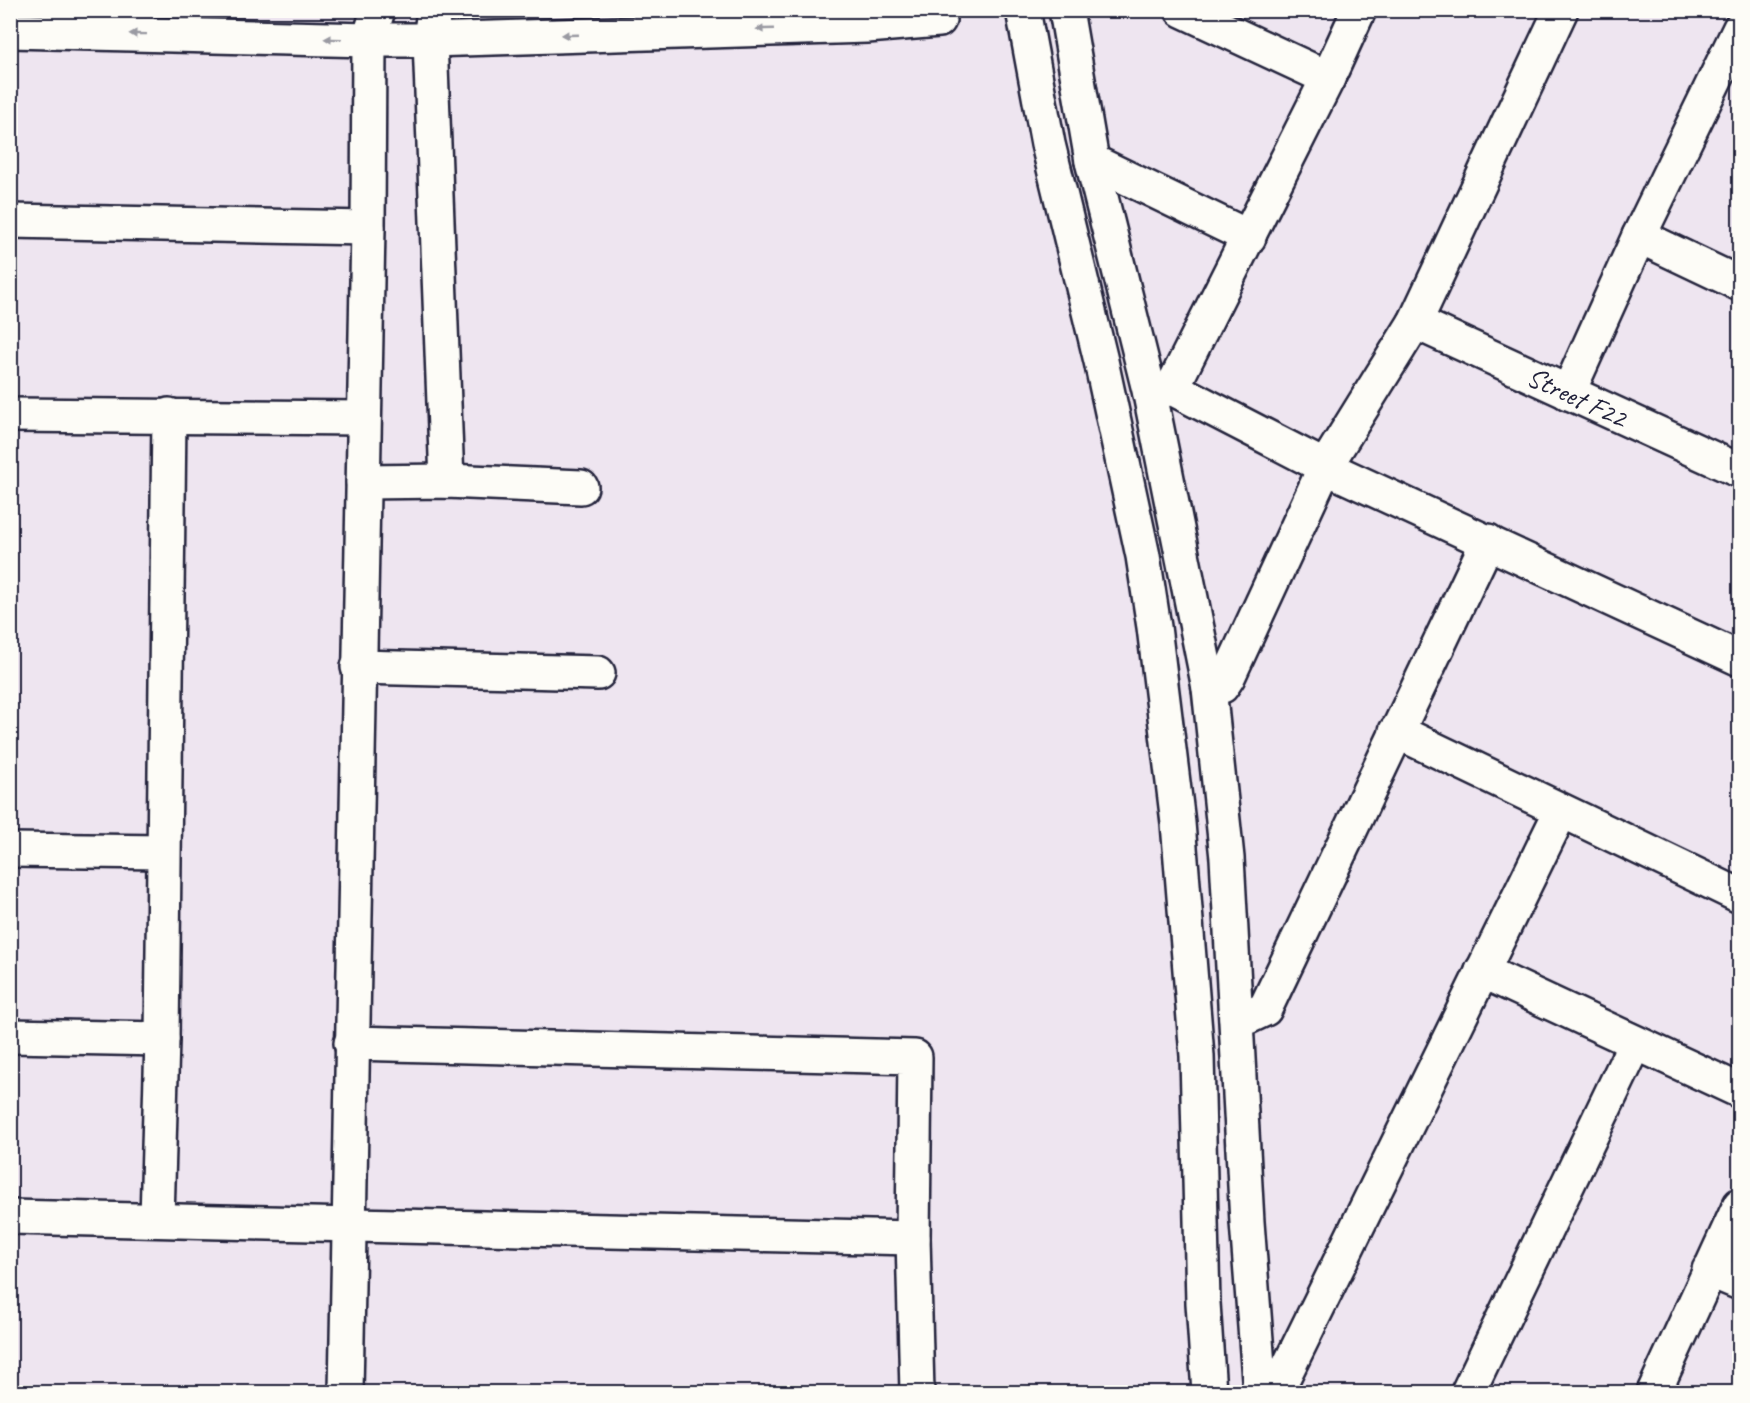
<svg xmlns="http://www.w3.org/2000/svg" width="1750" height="1403" viewBox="0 0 1750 1403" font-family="Caveat,sans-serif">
  <rect width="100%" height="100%" fill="#eee5f0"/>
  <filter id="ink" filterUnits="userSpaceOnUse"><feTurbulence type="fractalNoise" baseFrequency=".0167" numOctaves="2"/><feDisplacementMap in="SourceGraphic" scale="12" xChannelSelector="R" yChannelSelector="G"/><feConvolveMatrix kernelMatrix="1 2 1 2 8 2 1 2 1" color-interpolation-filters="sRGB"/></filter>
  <g filter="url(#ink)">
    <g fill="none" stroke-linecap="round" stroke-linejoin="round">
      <defs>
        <g id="minor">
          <path d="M434,10L430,40L447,481"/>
          <path d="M1023,10L1048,144L1101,361L1143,556L1154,627L1178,823L1197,1056L1203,1303L1209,1392"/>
          <path d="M1066,10L1092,161L1150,394L1209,688L1227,858L1247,1222L1260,1392"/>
          <path d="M1182,10L1328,78"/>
          <path d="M10,31L369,40H430L867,26L939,20L938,10"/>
          <path d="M1092,161L1249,237"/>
          <path d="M10,221L368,228"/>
          <path d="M1639,236L1740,284"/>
          <path d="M1415,322L1740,471"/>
          <path d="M1172,388L1328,78L1359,10"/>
          <path d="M1568,393L1639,236L1740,28"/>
          <path d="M1150,394L1172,388L1325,467L1740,659"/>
          <path d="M10,415L364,418"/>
          <path d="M363,482L447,481L581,487"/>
          <path d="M358,667L598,673"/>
          <path d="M1209,688L1222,686L1228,677L1325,467L1415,322L1561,10"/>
          <path d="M1396,731L1740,896"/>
          <path d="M10,850L163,852"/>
          <path d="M1482,971L1740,1091"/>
          <path d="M1236,1017H1248L1265,1009L1488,541"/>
          <path d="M10,1036L162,1039"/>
          <path d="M351,1043L915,1057L913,1238L917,1392"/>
          <path d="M10,1217L913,1238"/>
          <path d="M157,1219L162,1039L169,415"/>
          <path d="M1709,1270L1740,1283"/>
          <path d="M1259,1385L1270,1383L1284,1376L1561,811"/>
          <path d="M346,1392L368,228L369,40L378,10"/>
          <path d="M1468,1392L1635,1044"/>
          <path d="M1654,1392L1740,1205"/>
        </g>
      </defs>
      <use href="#minor" stroke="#22223b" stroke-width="38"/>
      <use href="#minor" stroke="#fdfcf7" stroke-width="33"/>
    </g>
    <defs><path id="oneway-solid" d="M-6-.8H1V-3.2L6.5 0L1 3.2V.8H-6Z" transform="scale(1.5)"/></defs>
    <g fill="#9a9aa2">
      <use href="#oneway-solid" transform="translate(765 29) rotate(178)"/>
      <use href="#oneway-solid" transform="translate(138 34) rotate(-179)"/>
      <use href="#oneway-solid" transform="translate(570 35) rotate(178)"/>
      <use href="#oneway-solid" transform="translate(333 39) rotate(-179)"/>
    </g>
  </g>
  <g text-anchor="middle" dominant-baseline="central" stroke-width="4.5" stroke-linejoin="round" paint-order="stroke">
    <g font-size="28" fill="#22223b" stroke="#fdfcf7">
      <text transform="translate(1577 397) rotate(25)">Street F22</text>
    </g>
  </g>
  <rect width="1750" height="1403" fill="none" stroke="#fdfcf7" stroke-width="36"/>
  <rect x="18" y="18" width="1714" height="1367" fill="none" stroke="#22223b" stroke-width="2" filter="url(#ink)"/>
</svg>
